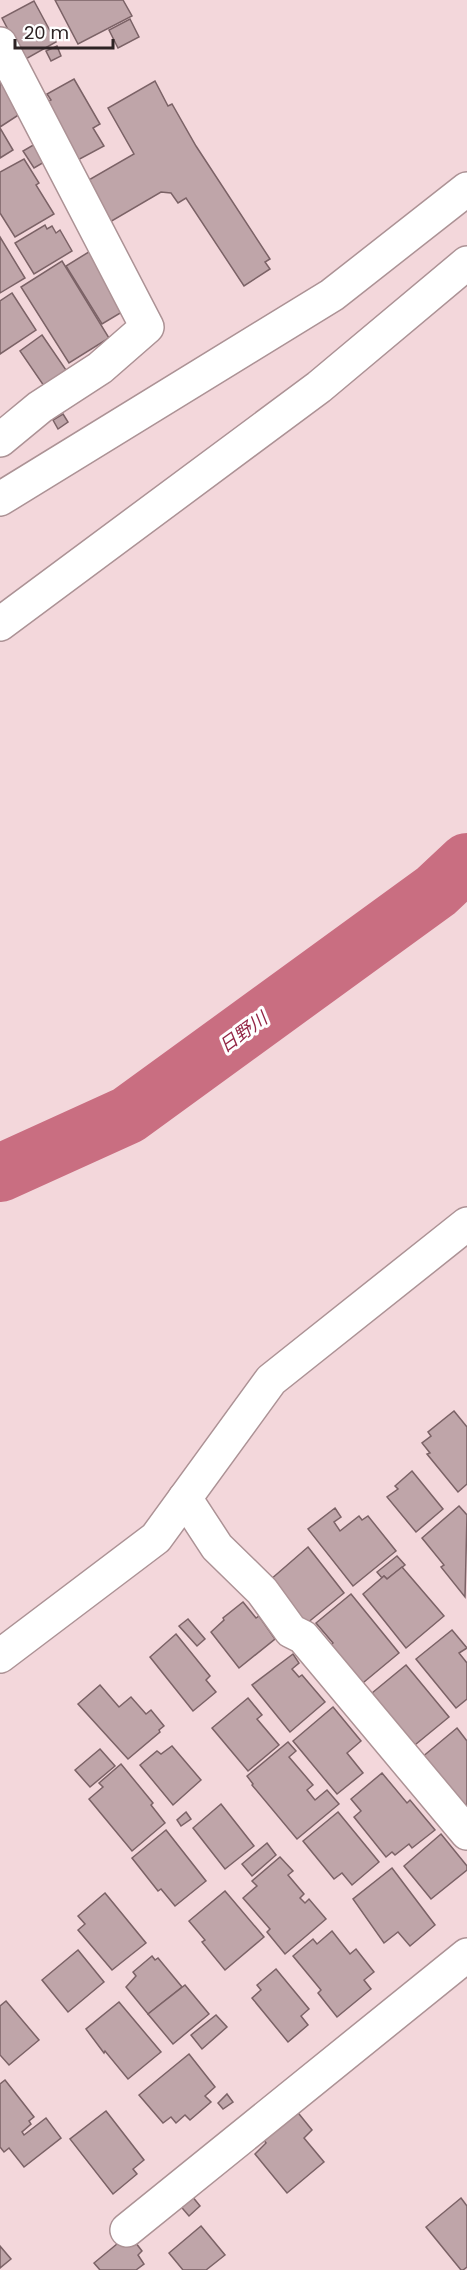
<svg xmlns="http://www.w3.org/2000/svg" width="467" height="2270" viewBox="0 0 467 2270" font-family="Poppins,'Noto Sans JP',sans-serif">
  <rect width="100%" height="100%" fill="#f3d7db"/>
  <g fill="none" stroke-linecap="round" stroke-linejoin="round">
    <path stroke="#c96e81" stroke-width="58" d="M0,1173L128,1115L436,891L467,862"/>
  </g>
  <g fill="#bfa5a9" stroke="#7b6266" stroke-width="1.5">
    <path d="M55,0H123L132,16L78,44Z"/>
    <path d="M34,1L56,42L24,60L2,18Z"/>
    <path d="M130,19L139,37L118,48L109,30Z"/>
    <path d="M57,46L61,56L51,61L46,51Z"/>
    <path d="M74,79L100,124L93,128L104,146L76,161L44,103L51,100L47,94Z"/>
    <path d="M0,81L20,114L0,127Z"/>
    <path d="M155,81L168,106L172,104L196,146L270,259L265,262L270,269L244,286L186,198L178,203L171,193L161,192L110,222L87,181L134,154L108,108Z"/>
    <path d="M0,128L13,150L0,158Z"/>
    <path d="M35,144L46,161L34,168L23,151Z"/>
    <path d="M24,159L39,183L36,185L54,214L15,237L0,213V172Z"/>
    <path d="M45,225L47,229L52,226L56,233L60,230L72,251L34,274L15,243Z"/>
    <path d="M0,237L25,278L0,293Z"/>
    <path d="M92,250L127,309L102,324L66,266Z"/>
    <path d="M62,261L109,338L69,363L21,287Z"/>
    <path d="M12,293L36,330L0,354V301Z"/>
    <path d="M42,335L66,370L44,386L20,351Z"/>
    <path d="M63,414L68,422L58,429L53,420Z"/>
    <path d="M454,1411L467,1427V1484L458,1492L427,1454L430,1453L422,1443L431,1436L428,1432Z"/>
    <path d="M412,1471L443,1509L416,1532L387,1497L398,1489L395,1486Z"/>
    <path d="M459,1506L467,1515L465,1597L441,1567L444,1565L422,1538Z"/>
    <path d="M335,1508L341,1517L334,1522L340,1531L359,1516L362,1520L368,1516L396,1551L353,1586L308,1529Z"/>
    <path d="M308,1547L344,1593L306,1624L270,1580Z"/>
    <path d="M397,1556L405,1565L387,1579L384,1576L382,1578L377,1572Z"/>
    <path d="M402,1567L444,1616L406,1648L363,1594L384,1576L387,1579Z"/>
    <path d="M351,1594L399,1653L358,1687L326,1649L333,1643L316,1623Z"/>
    <path d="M243,1602L256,1618L259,1616L275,1639L239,1668L211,1632L224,1620L223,1618Z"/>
    <path d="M188,1619L205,1639L197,1646L179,1626Z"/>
    <path d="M452,1630L467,1648L459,1653L467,1663V1699L456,1708L416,1659Z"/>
    <path d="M176,1634L210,1676L206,1680L216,1692L193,1711L150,1657Z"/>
    <path d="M293,1654L299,1663L292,1669L299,1677L302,1675L325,1702L290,1732L252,1685Z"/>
    <path d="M406,1665L449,1717L410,1749L375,1708L380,1703L372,1693Z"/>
    <path d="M100,1685L119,1707L131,1697L146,1714L151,1710L164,1726L159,1730L160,1732L128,1759L78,1704Z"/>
    <path d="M248,1698L262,1715L257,1719L279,1745L248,1771L212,1728Z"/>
    <path d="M333,1707L361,1741L347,1753L363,1773L337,1794L293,1741Z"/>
    <path d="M457,1728L467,1741V1804L462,1808L421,1758Z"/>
    <path d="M288,1742L296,1751L289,1757L313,1785L307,1790L315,1800L327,1790L339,1804L297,1839L252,1785L253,1784L247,1776Z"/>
    <path d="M172,1746L201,1780L173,1805L140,1765L157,1751L161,1754Z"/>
    <path d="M100,1749L115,1766L90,1787L75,1770Z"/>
    <path d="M121,1764L153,1803L151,1805L165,1823L132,1851L89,1799L103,1787L99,1783Z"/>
    <path d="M382,1773L407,1803L410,1800L435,1830L412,1848L409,1844L395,1855L392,1852L386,1857L354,1817L361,1811L351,1799Z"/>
    <path d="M221,1804L254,1846L225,1869L193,1828Z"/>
    <path d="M186,1812L191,1819L181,1826L177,1820Z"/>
    <path d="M338,1812L379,1862L352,1885L342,1873L334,1879L303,1841Z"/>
    <path d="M166,1830L206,1881L175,1906L161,1889L158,1891L132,1858Z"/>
    <path d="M441,1834L467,1866V1870L431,1899L404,1866Z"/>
    <path d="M267,1843L276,1855L252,1876L242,1864Z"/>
    <path d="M280,1857L293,1871L288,1875L304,1894L300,1898L305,1903L309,1899L326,1919L285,1954L267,1932L270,1929L243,1898L257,1886L252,1881Z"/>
    <path d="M392,1868L435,1925L410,1946L398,1932L384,1943L353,1899Z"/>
    <path d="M225,1891L264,1937L225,1970L202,1942L205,1940L189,1921Z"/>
    <path d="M105,1893L146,1943L112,1970L78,1930L85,1924L78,1916Z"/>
    <path d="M332,1931L350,1954L356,1949L374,1972L364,1980L371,1989L337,2017L318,1993L321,1990L293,1956L313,1939L317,1944Z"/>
    <path d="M78,1950L104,1982L68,2012L42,1980Z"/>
    <path d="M152,1956L155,1960L158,1958L182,1987L148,2014L126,1987L136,1976L133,1972Z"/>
    <path d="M276,1969L309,2009L301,2016L308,2025L288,2042L252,1998L261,1990L257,1985Z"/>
    <path d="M185,1985L209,2014L173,2044L148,2014Z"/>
    <path d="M6,2001L39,2040L9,2065L0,2055V2006Z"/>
    <path d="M119,2002L161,2052L128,2079L105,2051L104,2053L86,2029Z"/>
    <path d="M216,2015L227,2027L202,2049L191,2035Z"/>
    <path d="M189,2054L215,2087L205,2096L211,2102L190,2120L185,2115L176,2123L171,2117L163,2123L139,2095Z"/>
    <path d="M5,2080L34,2117L29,2121L31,2124L22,2132L24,2135L46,2118L61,2138L24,2167L9,2148L4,2152L0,2147V2084Z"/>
    <path d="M227,2094L233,2102L223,2109L218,2103Z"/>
    <path d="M295,2109L312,2130L304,2138L324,2162L287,2193L255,2154L266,2143L261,2136Z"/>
    <path d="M106,2111L144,2160L133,2169L137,2174L113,2194L70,2139Z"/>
    <path d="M183,2185L200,2206L189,2216L171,2195Z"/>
    <path d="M461,2198L467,2206V2267L463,2270H461L426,2227Z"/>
    <path d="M201,2226L225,2255L206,2270H183L169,2253Z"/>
    <path d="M129,2234L142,2251L138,2255L144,2264L136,2270H100L94,2263Z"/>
    <path d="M0,2246L11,2259L0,2268Z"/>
  </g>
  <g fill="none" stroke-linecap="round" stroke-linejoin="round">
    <defs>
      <g id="street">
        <path d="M0,44L147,327L100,368L40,407L0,440"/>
        <path d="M0,499L332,295L467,189"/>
        <path d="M0,624L319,387L467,263"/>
        <path d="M185,1498L217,1547L262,1591L291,1631L303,1637L467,1833"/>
        <path d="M0,1656L156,1538L271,1380L467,1224"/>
        <path d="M127,2230L467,1955"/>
      </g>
    </defs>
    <use href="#street" stroke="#ac9295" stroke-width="36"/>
    <use href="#street" stroke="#fff" stroke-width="33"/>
  </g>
  <g text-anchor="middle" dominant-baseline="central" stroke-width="6" stroke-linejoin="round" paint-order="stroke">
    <g font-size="18" font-style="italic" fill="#942646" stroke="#fff">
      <text transform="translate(243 1032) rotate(-36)">日野川</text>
    </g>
  </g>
  <path d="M15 39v9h98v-9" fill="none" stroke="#2d2324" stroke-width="3"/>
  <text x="24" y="39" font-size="18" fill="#2d2324" stroke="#ffffff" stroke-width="4.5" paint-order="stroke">20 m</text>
</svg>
